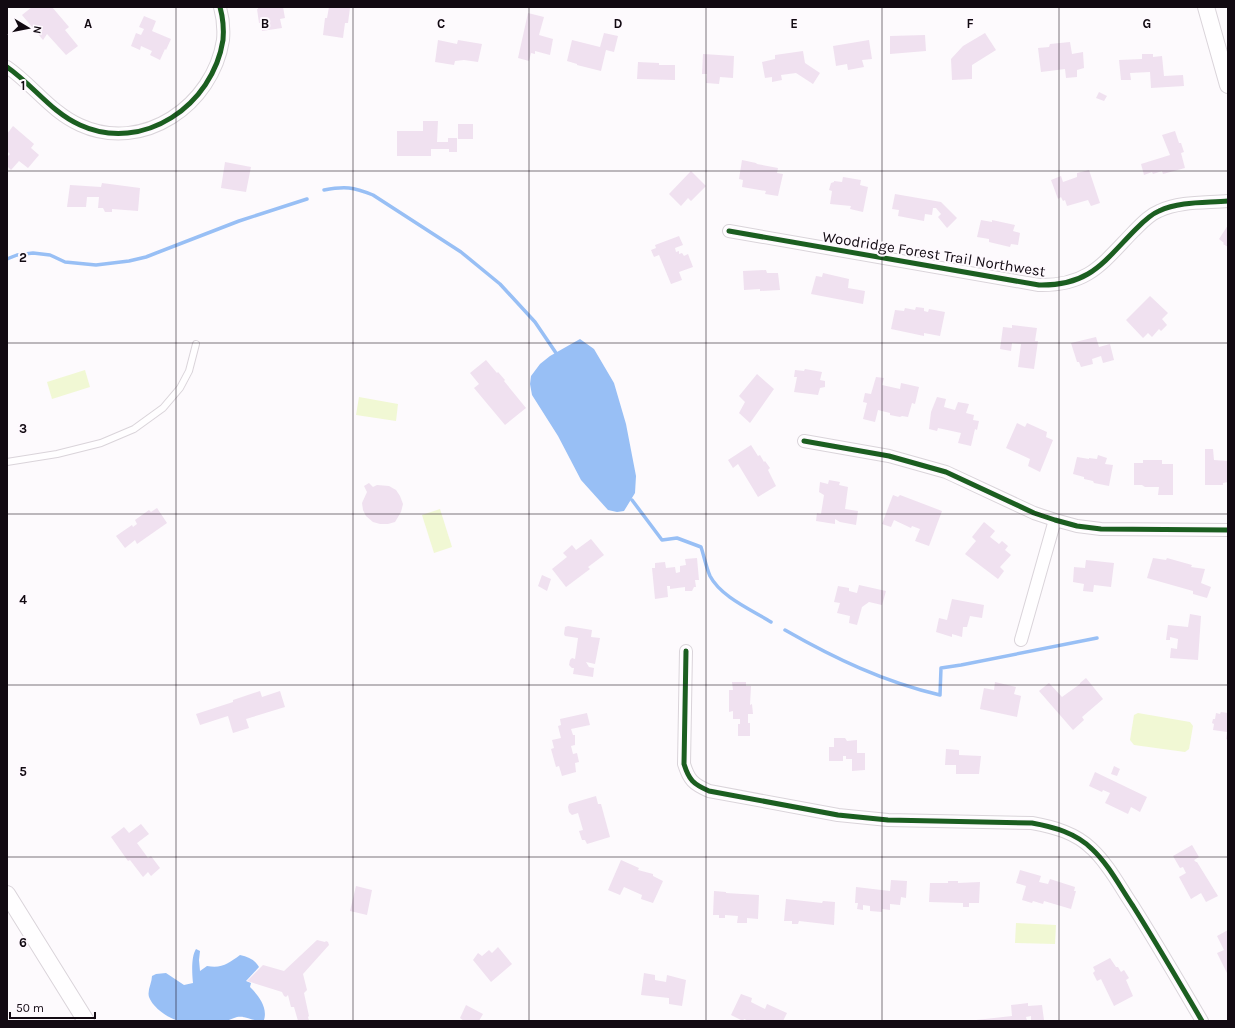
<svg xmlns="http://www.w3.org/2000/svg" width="1235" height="1028" viewBox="0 0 1235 1028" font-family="Karla,sans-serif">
  <rect width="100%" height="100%" fill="#fdfafd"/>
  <g fill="#f1f8d4">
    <path d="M85,370L90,387L52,399L47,382Z"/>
    <path d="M359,397L398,404L396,421L356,415Z"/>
    <path d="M440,509L452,547L434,553L422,515Z"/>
    <path d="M1138,713L1190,722L1193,726L1189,749L1185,752L1134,745L1130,740L1134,715Z"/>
    <path d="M1016,923L1056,925L1055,944L1015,943Z"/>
  </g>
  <g fill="#98bff5">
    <path d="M580,339L594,349L614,383L626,424L636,476L635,493L624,511L617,512L608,510L581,480L558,436L532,395L530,384L531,376L540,364L550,356Z"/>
    <path d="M196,949L200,951L199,960L200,971L207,966C222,969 229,963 240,955C249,957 255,960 259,967L246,981L251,983L250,987C258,995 268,1007 264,1020C254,1023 247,1015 237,1017C233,1018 230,1020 226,1021C221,1022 185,1022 180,1021C169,1019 153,1008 149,997C147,990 152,983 152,976L156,974L166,973L184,985L193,983C192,973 191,957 196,949Z"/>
  </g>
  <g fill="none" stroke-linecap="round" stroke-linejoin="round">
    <g stroke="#98bff5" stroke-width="3.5">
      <path d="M324,190C345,186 353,187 373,195L461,252L500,284L535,322L556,353"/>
      <path d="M7,259L17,255L33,253L50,255L65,262L96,265L129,261L146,257L239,221L307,199"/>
      <path d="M632,500L662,540L677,538L701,547C704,556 706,567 710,576C721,597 752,610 771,622"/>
      <path d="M785,630C834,658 884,682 940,695L941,668L961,665L1097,638"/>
    </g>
  </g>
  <g fill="#f0e1f0">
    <path d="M32,7H52L69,27L65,30L78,46L66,55L47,34L43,40L22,15Z"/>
    <path d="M258,7H283L285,18L280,19L282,28L262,31L261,23H259L257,9H258Z"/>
    <path d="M329,7L350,8L348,23H345L343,38L323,35L325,18H327Z"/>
    <path d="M528,13L544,17L539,35L553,39L550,55L535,51V54L531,53L529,61L518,58Z"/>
    <path d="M144,16L156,21L152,31L171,39L166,50L165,49L160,60L150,55L152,51L141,46L140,50L131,46L136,33L141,35L144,29L139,27Z"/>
    <path d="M604,33L618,36L614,52L606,50L601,71L577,65V64L567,61L572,40L600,47Z"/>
    <path d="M985,33L996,50L972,65V79L952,80L951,59L963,46Z"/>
    <path d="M925,35L926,51L890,54V36Z"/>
    <path d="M438,40L457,44L458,40L482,44L478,62L464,60L455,61L454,65L435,62Z"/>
    <path d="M869,40L872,59L862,60L864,67L848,70L847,64L836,66L833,46Z"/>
    <path d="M1070,42L1072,54L1083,52L1084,68L1077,70V77L1066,78L1065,69L1041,72L1038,48L1049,47L1050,44Z"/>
    <path d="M803,51L805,63L820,73L813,84L796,73L781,75L782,80L772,82V77L765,78L762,62L775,59V55Z"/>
    <path d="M703,54L734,56L733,78L720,77L719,84L706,83L707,74H702Z"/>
    <path d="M1142,54H1153V57L1162,56L1164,76L1183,75L1184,86L1151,88L1150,72L1130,73L1131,80H1121L1119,60L1142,59Z"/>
    <path d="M638,62L659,63V65H675V80L637,79Z"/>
    <path d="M1099,92L1107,96L1104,101L1096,98Z"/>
    <path d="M423,121H438L437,142H448V138H457V152H449V149H431V156H397V131H423Z"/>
    <rect x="458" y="124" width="15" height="15"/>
    <path d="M13,126L34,144L31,148L39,155L28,168L19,161L11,170L7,166V157L10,154L7,151V134Z"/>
    <path d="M1175,131L1179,143H1181L1184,152L1181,153L1185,168L1163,174L1162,171L1153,174L1152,172L1144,175L1141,164L1170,155L1162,135Z"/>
    <path d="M742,160L756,163L757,164L778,168L777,173L783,174L778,196L765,194L766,191L742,187L743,180L739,179Z"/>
    <path d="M225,162L251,167L246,192L221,188Z"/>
    <path d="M1089,170L1100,203L1091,206L1088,200L1067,206L1065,200L1063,201L1061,197L1058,199L1051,180L1061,176L1063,182L1077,177V173Z"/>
    <path d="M691,171L706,186L691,201L688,198L681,206L669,194Z"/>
    <path d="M843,177L861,180L860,185L868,187L863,212L850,209L851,206L830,204L832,191L829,190L831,183L834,182V181L842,182Z"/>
    <path d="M102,183L140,188L138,211L112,209V212H105L103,208H98L99,197H87L86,207H67L70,185L101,187Z"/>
    <path d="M895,194L941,202L957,218L947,228L938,217L941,214L936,208H933L932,215L925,214L924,221L898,216L899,210L892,209Z"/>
    <path d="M981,220L992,222V220L1015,225L1013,231L1020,233L1018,245L1011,244L1010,247L989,242V239L977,237Z"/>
    <path d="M1228,225V247L1223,244L1224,243L1219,239Z"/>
    <path d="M679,236L683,245L675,248L676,252L679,251V254L682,253L684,256L688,254L693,267L679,272L682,280L671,284L659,255L654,257L651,250L656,248L655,245Z"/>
    <path d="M766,270L767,273H778L780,290L760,291V289L744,290L743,271Z"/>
    <path d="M823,273L849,279L848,288L865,291L863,304L811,294L816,276L822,277Z"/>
    <path d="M1150,296L1168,313L1162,319L1167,325L1161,331L1159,329L1152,337L1148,333L1143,338L1126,320Z"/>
    <path d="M916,307L924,308V311L928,312L929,309L945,312L940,336L924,333V336L891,329L895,310L904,311L905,308L915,310Z"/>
    <path d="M1012,325L1037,328L1035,341H1038L1034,369L1018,367L1021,344L1012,343L1011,351L1000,349L1003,327L1012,328Z"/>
    <path d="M1096,337L1099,347L1110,344L1114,360L1103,363L1101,356L1092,359L1093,364L1081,367L1079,362H1077L1071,343Z"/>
    <path d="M486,360L497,373L498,372L505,380L504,381L526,408L505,425L474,388L479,384L470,373Z"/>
    <path d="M805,369L822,372L820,380L825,381V387L820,388L818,395L794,392L797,377H794L795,370L804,371Z"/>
    <path d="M757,374L774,389L750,423L739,413L745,402L739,396Z"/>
    <path d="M876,377L884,378L882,385L900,389L901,383L919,387L915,404L912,403L908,417L902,416L900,417L890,415V413L878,410L875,422L863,419L867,403L863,402L865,393L871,394Z"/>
    <path d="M937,397L946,399L944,407L955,410L958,402L969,404L966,413L974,415L973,420L979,421L977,430L975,429L971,446L958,443L961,433L938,428L937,431L929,429L931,412Z"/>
    <path d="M1017,423L1025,427L1027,423L1047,432L1046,437L1053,440L1040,472L1028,466L1030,459L1006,448Z"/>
    <path d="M751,445L758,456L760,455L764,462L765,461L770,468L768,470L776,486L758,497L738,464L733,468L728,460Z"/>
    <path d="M1205,449H1213L1214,460L1228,461V482L1223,483V485H1205Z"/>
    <path d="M1098,455L1107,458L1105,464L1113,465L1109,486L1094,483L1093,481L1084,479V477L1073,474L1077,457L1089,459V458L1097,459Z"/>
    <path d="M1143,460H1162V464H1173V495H1158L1159,487H1145L1142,485H1134V463H1143Z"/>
    <path d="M829,480L840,482L839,485L848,487L845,509L858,511L856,525L840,522L835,519V524L816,521L817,513L821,514L824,495L819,492L820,482L828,484Z"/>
    <path d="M369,483L373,487L377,485L389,486L396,490L400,496L403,504L401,512L395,522L388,524H380L373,522L366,516L363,510L362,503L367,492L364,486Z"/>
    <path d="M893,495L898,497L900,495L942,511L929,546L915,541L920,529L912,526L911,528L894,520L891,527L882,524Z"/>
    <path d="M157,508L167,523L137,544L135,540L125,548L116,536L132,525L133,527L137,524L135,520L149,510L151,512Z"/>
    <path d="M984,522L995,531L990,537L999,544L1002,541L1008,546L1005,550L1011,555L1000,567L1004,571L998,579L965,554L976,541L972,537Z"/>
    <path d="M591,539L604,555L588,567L590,569L566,587L552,569L567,557L563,553L572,545L576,550Z"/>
    <path d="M697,558L699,580H695L696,587H694L692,591H685V587L670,589V586H667L668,597L655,599L652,568H655V563L665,562L666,568L675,567L676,573L680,572V566L686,565L685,559Z"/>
    <path d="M1153,558L1166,560L1167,558L1192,565L1191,567L1205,569L1201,583L1211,587L1207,598L1193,594V591L1147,578Z"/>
    <path d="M1086,560L1114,563L1111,587L1094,585L1093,592L1083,591L1084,584L1073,582L1074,567L1085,568Z"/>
    <path d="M542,575L551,579L547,591L538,586Z"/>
    <path d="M859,585L886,591L882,605L869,602L862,607L857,625L849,623L850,616L837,613L840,603L834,602L838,586L849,588V591L857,593Z"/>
    <path d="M952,599L984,605L982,618L970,616L967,627H963L962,637L952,634V637L936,632L939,618L947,620Z"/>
    <path d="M1190,614L1201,616L1198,660L1170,658L1171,648L1177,649L1178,639L1170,637V640H1166L1168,625L1188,627Z"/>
    <path d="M568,626L592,630L591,637L600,638L595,664L586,662L589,667L594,668L593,677L573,674L574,668H572L569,665L570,660L572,658L575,659L578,638L565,636L564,634L565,627Z"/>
    <path d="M1086,678L1103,699L1082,717L1084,720L1073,730L1039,691L1049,683L1062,697L1080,684V683Z"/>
    <path d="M732,682H746V686H751L750,705L752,704L753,714H748V723H750V736H738V724H740V719H733V711L729,712V690H733Z"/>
    <path d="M995,682L1016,687L1014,694L1021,696L1017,717L980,709L984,688L994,690Z"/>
    <path d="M260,691L262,697L280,691L285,707L246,719L249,728L233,733L228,716L200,725L196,714L233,702V700Z"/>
    <path d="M1221,712L1228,713V740L1226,739L1227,732L1213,730L1214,724L1212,723L1213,719H1215L1216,713L1220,714Z"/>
    <path d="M587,713L590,725L571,729L573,735H575V745L571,746L573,754L577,753L579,762L575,763L576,772L562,776L559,766L556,767L551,749L554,748L552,740L561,738L558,726L561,725L560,719Z"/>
    <path d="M834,738H845L847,741L857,740V753H865V770L852,771V759H846V756H843V761H829V747H834Z"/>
    <path d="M946,749L959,750V755L981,756L979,774H956V765H945Z"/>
    <path d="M1114,766L1120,769L1117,776L1111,774Z"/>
    <path d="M1095,772L1147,797L1140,812L1131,807L1128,814L1105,803L1110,793L1103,790L1102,792L1089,786Z"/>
    <path d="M596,796L598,804H601L610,837L587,844L585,840H582L579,831L583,830L578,813L572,815L569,812L568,807L569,804Z"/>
    <path d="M141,824L149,834L137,843L148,858L151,856L160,868L151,876L148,872L143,877L130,860L128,861L111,837L124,827L129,833Z"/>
    <path d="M1192,845L1199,857L1194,860L1196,862H1197L1218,896L1206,902L1201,893L1191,899L1179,877L1186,873L1183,867L1180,868L1173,856Z"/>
    <path d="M621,860L639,868L638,870L653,874V876L663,881L653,903L641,899L642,895L624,887L620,895L608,890Z"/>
    <path d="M1020,870L1041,876L1039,882L1048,884L1050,879L1075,887L1074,891H1076L1071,909L1044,901L1043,904L1033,901L1032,903L1022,900L1026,886L1016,883Z"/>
    <path d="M891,880L907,881L906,898L901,897L900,905L890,904V910L882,909V912L870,911V906L863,905V910L857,909L858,903H855L856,887L890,891Z"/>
    <path d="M948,881H958V883L980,882L979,903H969V907H963V903L929,902L930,883H948Z"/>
    <path d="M356,886L372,890L367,915L350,911Z"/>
    <path d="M714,891L726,892V893L759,895L758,919L747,918V923H737L738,916L725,915V918H719V915H713Z"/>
    <path d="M786,899L822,903L823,901L835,902L834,925L799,921L798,924H792V921H784Z"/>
    <path d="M1228,930V975L1217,953L1224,950L1217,936Z"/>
    <path d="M317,940L325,942L326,941L328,942L329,945L303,974L307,990L304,993L309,1016L308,1017L309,1021H298L294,1007H291L288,995L286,997L284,996L282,992L247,981L263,965L284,971Z"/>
    <path d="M498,947L512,964L491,982L473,960L478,953L482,956L489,950L492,953Z"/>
    <path d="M1110,958L1116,967H1118L1121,972L1124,970L1129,978L1126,980L1133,996L1114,1006L1101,979L1097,981L1093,973L1095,971L1093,967Z"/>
    <path d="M644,973L655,975V980L666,982L667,975L686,980L682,1006L669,1004V998L641,995Z"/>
    <path d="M741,994L752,998L751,1002L765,1009L767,1004L787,1013L783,1021H749L744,1019L743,1021L731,1015Z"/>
    <path d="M1028,1003V1006L1042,1005L1044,1020L1031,1021V1016L1026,1017L1027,1021H976V1020L1012,1016L1011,1005Z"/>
    <path d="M466,1005L483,1014L479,1021H464L460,1018Z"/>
  </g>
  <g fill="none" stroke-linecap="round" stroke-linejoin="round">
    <defs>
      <path id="lane" d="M7,462L57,454L101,443L134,429L163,408L180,388L189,371L196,344"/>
      <g id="street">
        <path d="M7,67C33,85 51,112 80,125C143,154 213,105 223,40C224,29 223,18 220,7"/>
        <path d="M729,231L1039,285C1088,286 1102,264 1133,232C1141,224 1149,215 1159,211C1180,201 1206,203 1228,201"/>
        <path d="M804,441L889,456L946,472L1034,513L1055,520L1077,526L1101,529L1228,530"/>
        <path d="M1021,640L1055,520"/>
        <path d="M686,651L684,764C689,780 693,784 709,791L838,815L888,820L1032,823C1054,827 1076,833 1092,849C1109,865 1120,887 1133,906C1157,944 1179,982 1202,1021"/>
      </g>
      <g id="secondary">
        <path d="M1206,7L1228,85"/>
        <path d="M7,894L86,1021"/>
      </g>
    </defs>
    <use href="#lane" stroke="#dad4da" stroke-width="8"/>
    <use href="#street" stroke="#dad4da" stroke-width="14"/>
    <use href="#secondary" stroke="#dad4da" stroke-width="18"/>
    <use href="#lane" stroke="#fffeff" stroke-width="6"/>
    <use href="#street" stroke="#fffeff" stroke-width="12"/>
    <use href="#secondary" stroke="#fffeff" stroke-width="16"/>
    <defs>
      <g id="cycleway">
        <path d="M7,67C33,85 51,112 80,125C143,154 213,105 223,40C224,29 223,18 220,7"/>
        <path d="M729,231L1039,285C1088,286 1102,264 1133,232C1141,224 1149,215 1159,211C1180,201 1206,203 1228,201"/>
        <path d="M804,441L889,456L946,472L1034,513L1055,520L1077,526L1101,529L1228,530"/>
        <path d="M686,651L684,764C689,780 693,784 709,791L838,815L888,820L1032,823C1054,827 1076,833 1092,849C1109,865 1120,887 1133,906C1157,944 1179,982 1202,1021"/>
      </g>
    </defs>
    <use href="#cycleway" stroke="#fef9fe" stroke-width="8"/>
    <use href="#cycleway" stroke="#1b5e20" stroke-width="5"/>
  </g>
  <path fill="none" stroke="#120a12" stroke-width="1" stroke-opacity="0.55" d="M176,7V1021M353,7V1021M529,7V1021M706,7V1021M882,7V1021M1059,7V1021M7,171H1228M7,343H1228M7,514H1228M7,685H1228M7,857H1228"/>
  <g text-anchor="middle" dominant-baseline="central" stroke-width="4" stroke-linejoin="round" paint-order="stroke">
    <g font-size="15" fill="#120a12" stroke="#fef9fe">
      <text transform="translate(934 254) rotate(9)">Woodridge Forest Trail Northwest</text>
    </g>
  </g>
  <g font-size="13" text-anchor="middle" font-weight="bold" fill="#120a12" stroke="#fef9fe" stroke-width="4" stroke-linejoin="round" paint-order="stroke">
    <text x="88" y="28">A</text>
    <text x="265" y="28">B</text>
    <text x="441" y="28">C</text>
    <text x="618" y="28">D</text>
    <text x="794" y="28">E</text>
    <text x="970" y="28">F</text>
    <text x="1147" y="28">G</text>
    <text x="23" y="90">1</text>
    <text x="23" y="262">2</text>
    <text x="23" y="433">3</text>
    <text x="23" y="604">4</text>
    <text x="23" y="776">5</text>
    <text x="23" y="947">6</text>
  </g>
  <rect width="1235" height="1028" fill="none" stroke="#120a12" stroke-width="16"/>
  <g transform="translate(28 28) rotate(100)" stroke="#fef9fe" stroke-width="3" paint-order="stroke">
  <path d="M0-3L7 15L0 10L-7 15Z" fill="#120a12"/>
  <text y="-6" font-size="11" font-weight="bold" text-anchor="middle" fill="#120a12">N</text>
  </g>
  <path d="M10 1012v6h85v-6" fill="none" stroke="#120a12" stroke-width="2"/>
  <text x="16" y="1012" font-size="12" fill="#120a12" stroke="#fef9fe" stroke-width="3" paint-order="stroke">50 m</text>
</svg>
